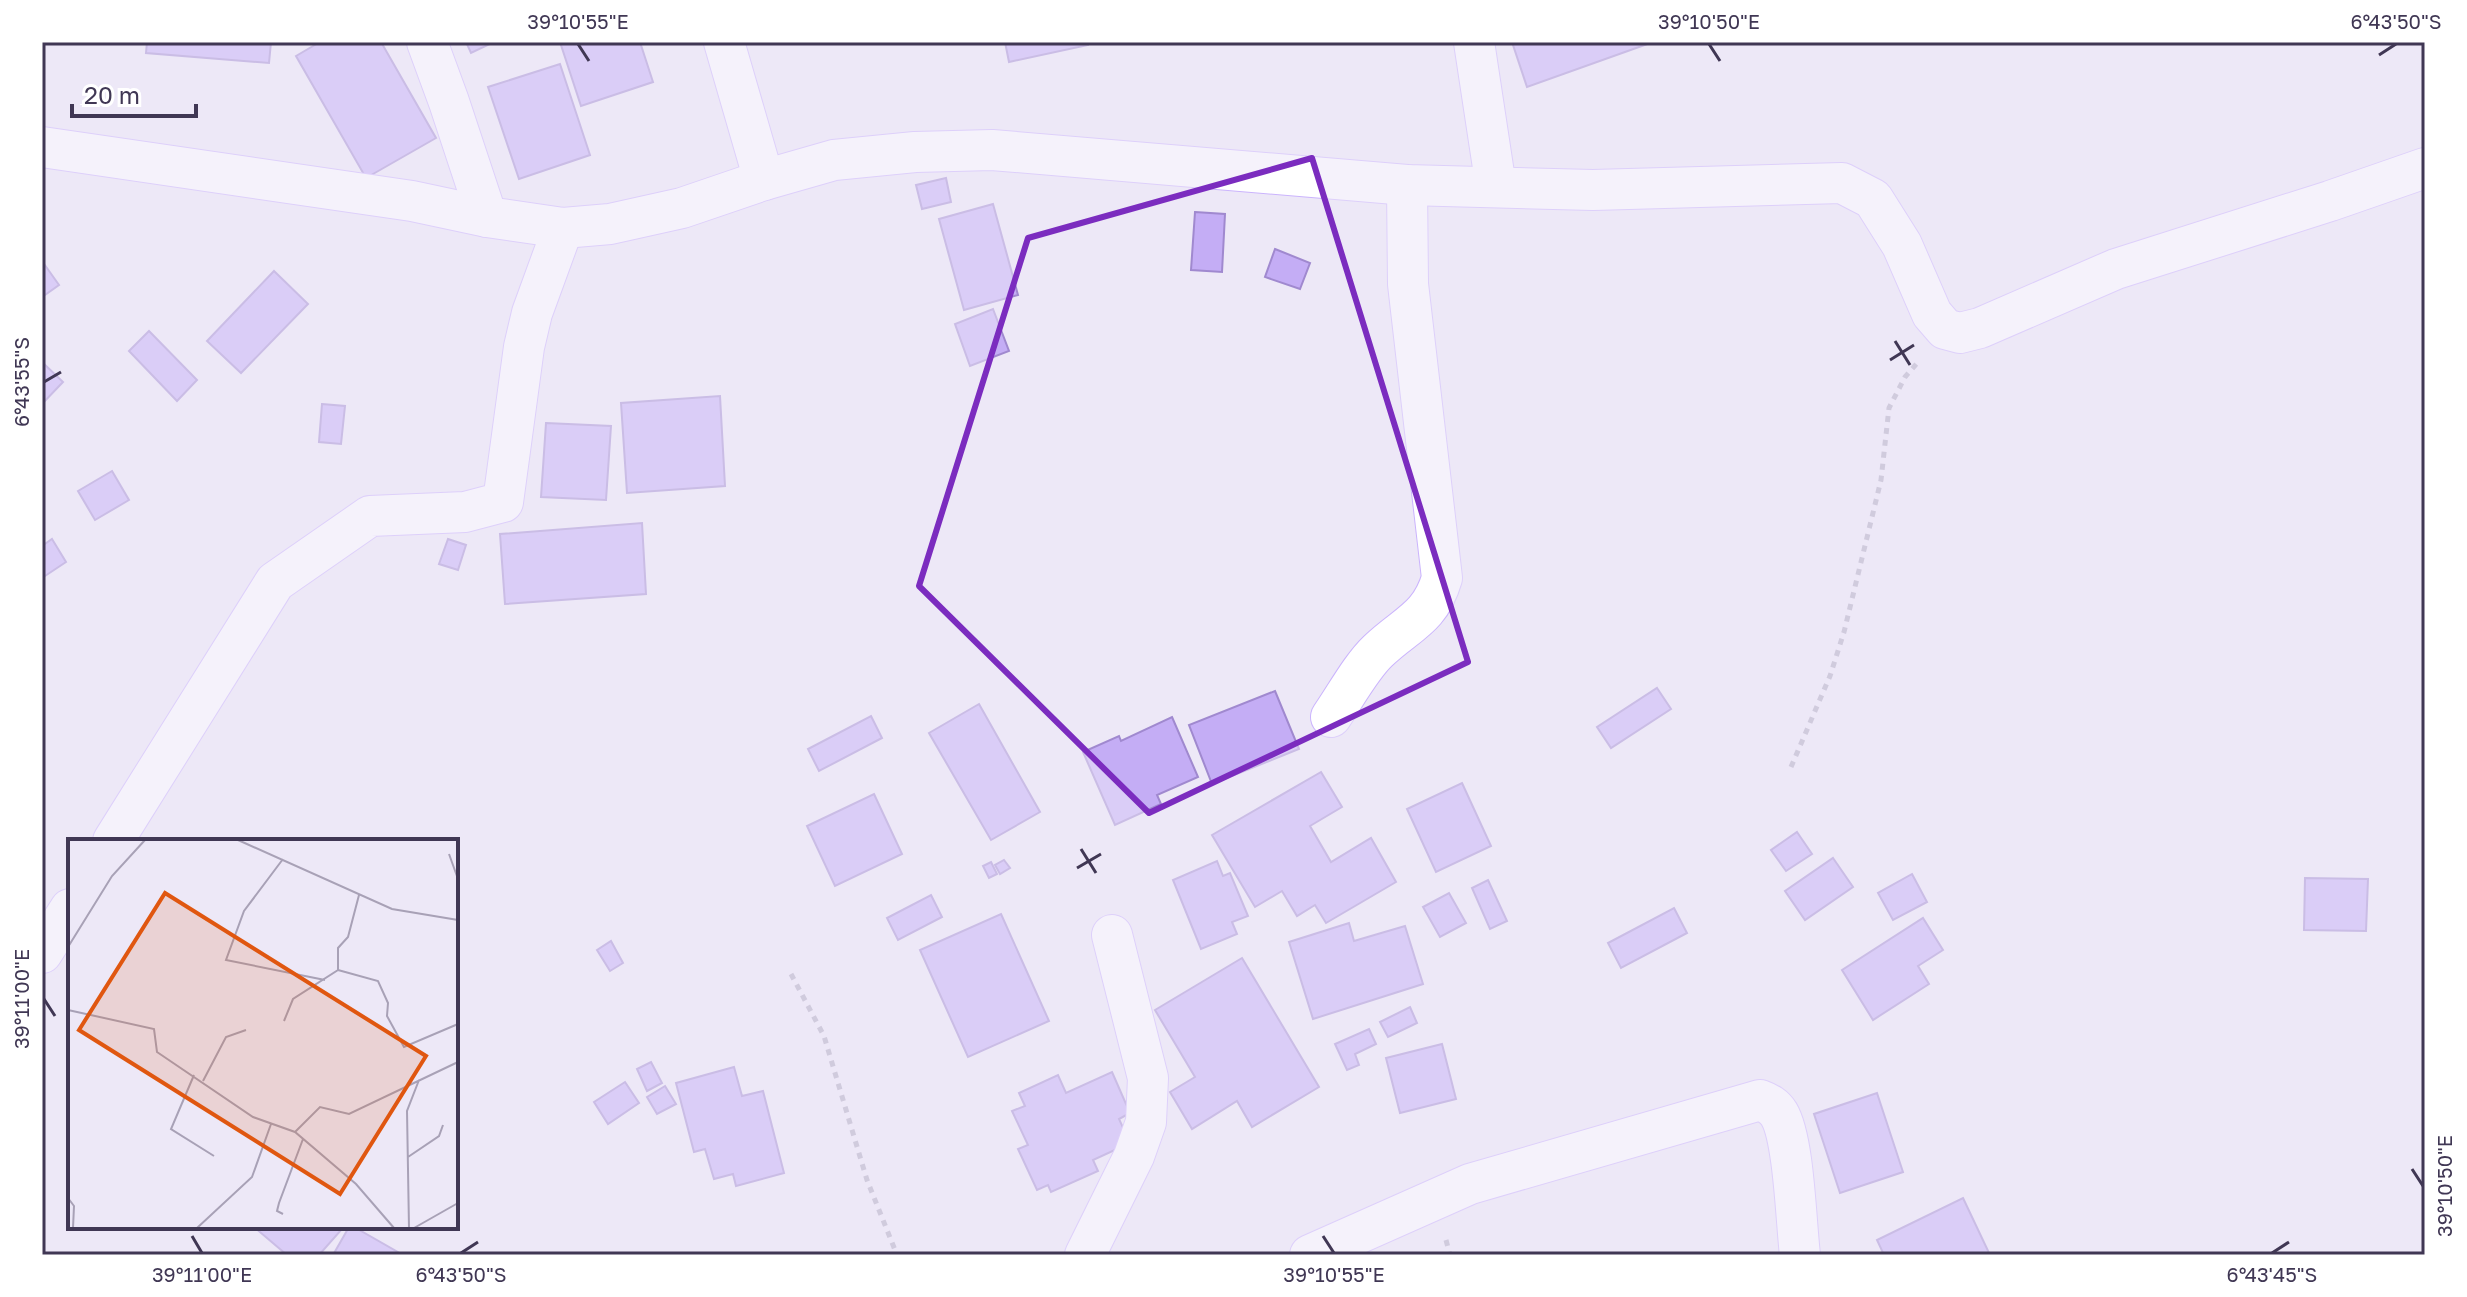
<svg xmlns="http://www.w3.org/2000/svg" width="2467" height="1297" viewBox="0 0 2467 1297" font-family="'Golos Text',sans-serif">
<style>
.building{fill:#c4adf5;stroke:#a089cf;stroke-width:2}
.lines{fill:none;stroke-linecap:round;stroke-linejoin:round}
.minor-casing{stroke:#cbb4fd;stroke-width:42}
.path{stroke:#aea8bc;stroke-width:5;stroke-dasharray:6 6;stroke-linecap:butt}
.minor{stroke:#fff;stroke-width:40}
.marked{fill:none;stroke:#7b2cbf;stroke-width:6;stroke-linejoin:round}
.ticks{fill:none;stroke:#403754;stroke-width:3}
.inset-road{fill:none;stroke:#a8a1b6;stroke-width:2}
.view{fill:#e05710;fill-opacity:0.15;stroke:#e05710;stroke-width:4}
.inset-edge{fill:none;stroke:#403754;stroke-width:4}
.neatline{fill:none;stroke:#403754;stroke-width:3}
.ticks-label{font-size:20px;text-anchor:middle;fill:#403754}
</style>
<rect width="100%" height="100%" fill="#ede8f7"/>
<!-- building -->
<g class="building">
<path d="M147 42H271L269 63 146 53Z"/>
<path d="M320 42H381L436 138 366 178 296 56Z"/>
<path d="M466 42H491L492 43 471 53Z"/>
<path d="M560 42H640L653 82 581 106Z"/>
<path d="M1005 42H1088V45L1009 62Z"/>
<path d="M1512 42H1653L1527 87Z"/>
<path d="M560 64 590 155 519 179 488 87Z"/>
<path d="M946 178 951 202 922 209 916 185Z"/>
<path d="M993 204 1018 295 964 310 939 219Z"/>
<path d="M1195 212 1225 214 1222 272 1191 270Z"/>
<path d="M1275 249 1310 263 1300 289 1265 277Z"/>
<path d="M42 261 59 285 42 297Z"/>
<path d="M274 271 308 304 241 373 207 341Z"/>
<path d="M993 309 1009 351 970 366 955 324Z"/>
<path d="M149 331 197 380 177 401 129 351Z"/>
<path d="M42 362 63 382 42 404Z"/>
<path d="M720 396 725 486 627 493 621 403Z"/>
<path d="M322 404 345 406 341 444 319 442Z"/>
<path d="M546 423 611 426 606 500 541 497Z"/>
<path d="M112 471 129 500 95 520 78 491Z"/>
<path d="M642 523 646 594 505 604 500 534Z"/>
<path d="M52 539 66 562 42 578V546Z"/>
<path d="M448 539 466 545 458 570 439 564Z"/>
<path d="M1657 688 1671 709 1611 748 1597 727Z"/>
<path d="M1275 691 1299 749 1212 784 1189 725Z"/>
<path d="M979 704 1040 812 991 840 929 733Z"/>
<path d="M871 716 882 738 819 771 808 749Z"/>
<path d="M1172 717 1198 777 1157 795 1161 804 1115 825 1083 752 1119 736 1121 741Z"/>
<path d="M1321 772 1342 807 1310 826 1331 862 1371 838 1396 882 1326 923 1315 905 1297 916 1282 891 1255 907 1212 835Z"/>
<path d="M1462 783 1491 846 1436 872 1407 809Z"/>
<path d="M874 794 902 854 835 886 807 826Z"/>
<path d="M1797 832 1812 854 1786 871 1771 850Z"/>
<path d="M1833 858 1853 887 1805 920 1785 891Z"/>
<path d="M1004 860 1010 868 1000 874 995 865Z"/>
<path d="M1217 861 1223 876 1230 873 1248 916 1232 922 1237 934 1201 949 1173 880Z"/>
<path d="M991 862 997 874 989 878 983 866Z"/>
<path d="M1912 874 1927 902 1893 920 1878 893Z"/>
<path d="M2305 878 2368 879 2366 931 2304 930Z"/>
<path d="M1488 880 1507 921 1490 929 1472 888Z"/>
<path d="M1449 893 1466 923 1440 937 1423 907Z"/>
<path d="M931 895 942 917 898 940 887 918Z"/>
<path d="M1674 908 1687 933 1621 968 1608 943Z"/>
<path d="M1001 914 1049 1021 968 1057 920 950Z"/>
<path d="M1923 918 1943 950 1918 966 1929 984 1873 1020 1842 970Z"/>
<path d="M1349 923 1354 941 1405 926 1423 984 1313 1019 1289 942Z"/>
<path d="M611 941 623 963 610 971 597 950Z"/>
<path d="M1242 958 1319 1087 1252 1127 1237 1101 1192 1129 1170 1092 1195 1077 1155 1010Z"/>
<path d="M1410 1007 1417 1023 1388 1037 1380 1022Z"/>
<path d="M1369 1029 1376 1044 1355 1054 1359 1065 1347 1070 1335 1044Z"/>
<path d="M1442 1044 1456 1099 1400 1113 1386 1058Z"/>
<path d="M651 1062 662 1083 647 1091 637 1069Z"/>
<path d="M734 1067 742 1096 763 1091 784 1173 736 1186 733 1174 714 1179 705 1149 694 1152 676 1083Z"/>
<path d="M1112 1072 1130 1113 1119 1119 1130 1143 1093 1160 1098 1171 1051 1192 1048 1185 1037 1190 1018 1149 1028 1145 1012 1111 1025 1106 1019 1093 1058 1075 1066 1093Z"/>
<path d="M625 1082 639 1103 608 1124 594 1102Z"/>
<path d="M665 1086 676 1104 657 1114 647 1097Z"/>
<path d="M1877 1093 1903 1172 1840 1193 1814 1114Z"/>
<path d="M1963 1198 1990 1255H1884L1877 1240Z"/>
<path d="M254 1227H339L342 1229 319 1255H287Z"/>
<path d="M349 1227H354L403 1255H333Z"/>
</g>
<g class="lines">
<!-- minor casing -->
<g class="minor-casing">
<g id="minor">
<path d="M427 42 449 102 487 217"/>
<path d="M724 42 764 180"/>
<path d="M1474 42 1496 187"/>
<path d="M42 147 412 201 487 217 563 228 610 224 682 208 764 180 834 160 915 152 992 150 1407 185 1593 190 1842 183 1873 199 1902 245 1932 314 1945 329 1960 333 1980 328 2116 269 2330 201 2425 168"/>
<path d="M1331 717C1345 697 1361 667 1378 651 1406 624 1430 619 1442 578L1408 284 1407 185"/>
<path d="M113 841 275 582 370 516 465 512 503 502 524 347 532 313 563 228"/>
<path d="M42 953 70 909"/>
<path d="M1085 1255 1134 1156 1146 1122 1148 1078 1112 935"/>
<path d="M1310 1255 1470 1184 1760 1100C1768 1103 1774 1106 1779 1114 1794 1139 1796 1222 1800 1255"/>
</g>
</g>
<!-- path -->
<g class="path">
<path d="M1791 767 1830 676 1844 632 1881 480 1889 408 1905 377 1919 361"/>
<path d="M791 974 824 1036 867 1180 897 1255"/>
<path d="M1446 1240 1450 1255"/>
</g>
<!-- minor -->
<use href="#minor" class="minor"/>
</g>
<!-- marked area -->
<path d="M0 0H2467V1297H0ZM1312 158 1468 662 1149 813 919 586 1028 238Z" fill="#ede8f7" fill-opacity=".55" fill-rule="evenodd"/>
<path class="marked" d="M1312 158 1468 662 1149 813 919 586 1028 238Z"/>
<!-- ticks -->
<path class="ticks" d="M578 44 589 61M1709 44 1720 61M2379 55 2396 44M1895 341 1910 365M1890 360 1914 345M44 382 61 372M1081 849 1096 873M1077 868 1101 854M44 999 55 1016M2412 1169 2423 1186M192 1236 202 1253M1323 1236 1334 1253M461 1253 478 1242M2272 1253 2289 1242"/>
<!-- overview -->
<g transform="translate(68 839)">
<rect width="390" height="390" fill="#ede8f7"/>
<path class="inset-road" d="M170 1 324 70 390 81M381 15 390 40M215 20 176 72 158 121 257 141M0 108 44 37 77 1M270 131 310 142 320 164 319 177 336 208 390 185M0 171 86 190 89 213 185 278 227 293 288 345 326 389M216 182 225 160 270 131V109L280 98 291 56M126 236 103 290 146 317M135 242 158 198 178 191M227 293 252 268 281 275 390 223M340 318 371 297 375 286M0 359 6 367 5 389M215 375 209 372 211 364 235 300M129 389 184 338 203 285M341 389 339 272 351 241M346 389 390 364"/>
<path class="view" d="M97 54 358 217 272 355 11 191Z"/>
<rect width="390" height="390" class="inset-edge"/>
</g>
<!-- border -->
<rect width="2467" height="1297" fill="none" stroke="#ffffff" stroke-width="88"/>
<!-- scale -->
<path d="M72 104v12h124v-12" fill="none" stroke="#403754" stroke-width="4"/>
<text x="84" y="104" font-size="24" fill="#403754" stroke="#ffffff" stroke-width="6" paint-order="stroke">20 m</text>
<rect x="44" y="44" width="2379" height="1209" class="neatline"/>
<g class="ticks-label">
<text x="578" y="29">39°10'55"E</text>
<text x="1709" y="29">39°10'50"E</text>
<text x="2396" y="29">6°43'50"S</text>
<text transform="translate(22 382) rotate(-90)" y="7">6°43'55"S</text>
<text transform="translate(22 999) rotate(-90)" y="7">39°11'00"E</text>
<text transform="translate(2445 1186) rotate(-90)" y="7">39°10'50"E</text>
<text x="202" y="1282">39°11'00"E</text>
<text x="461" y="1282">6°43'50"S</text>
<text x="1334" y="1282">39°10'55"E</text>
<text x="2272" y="1282">6°43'45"S</text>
</g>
</svg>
